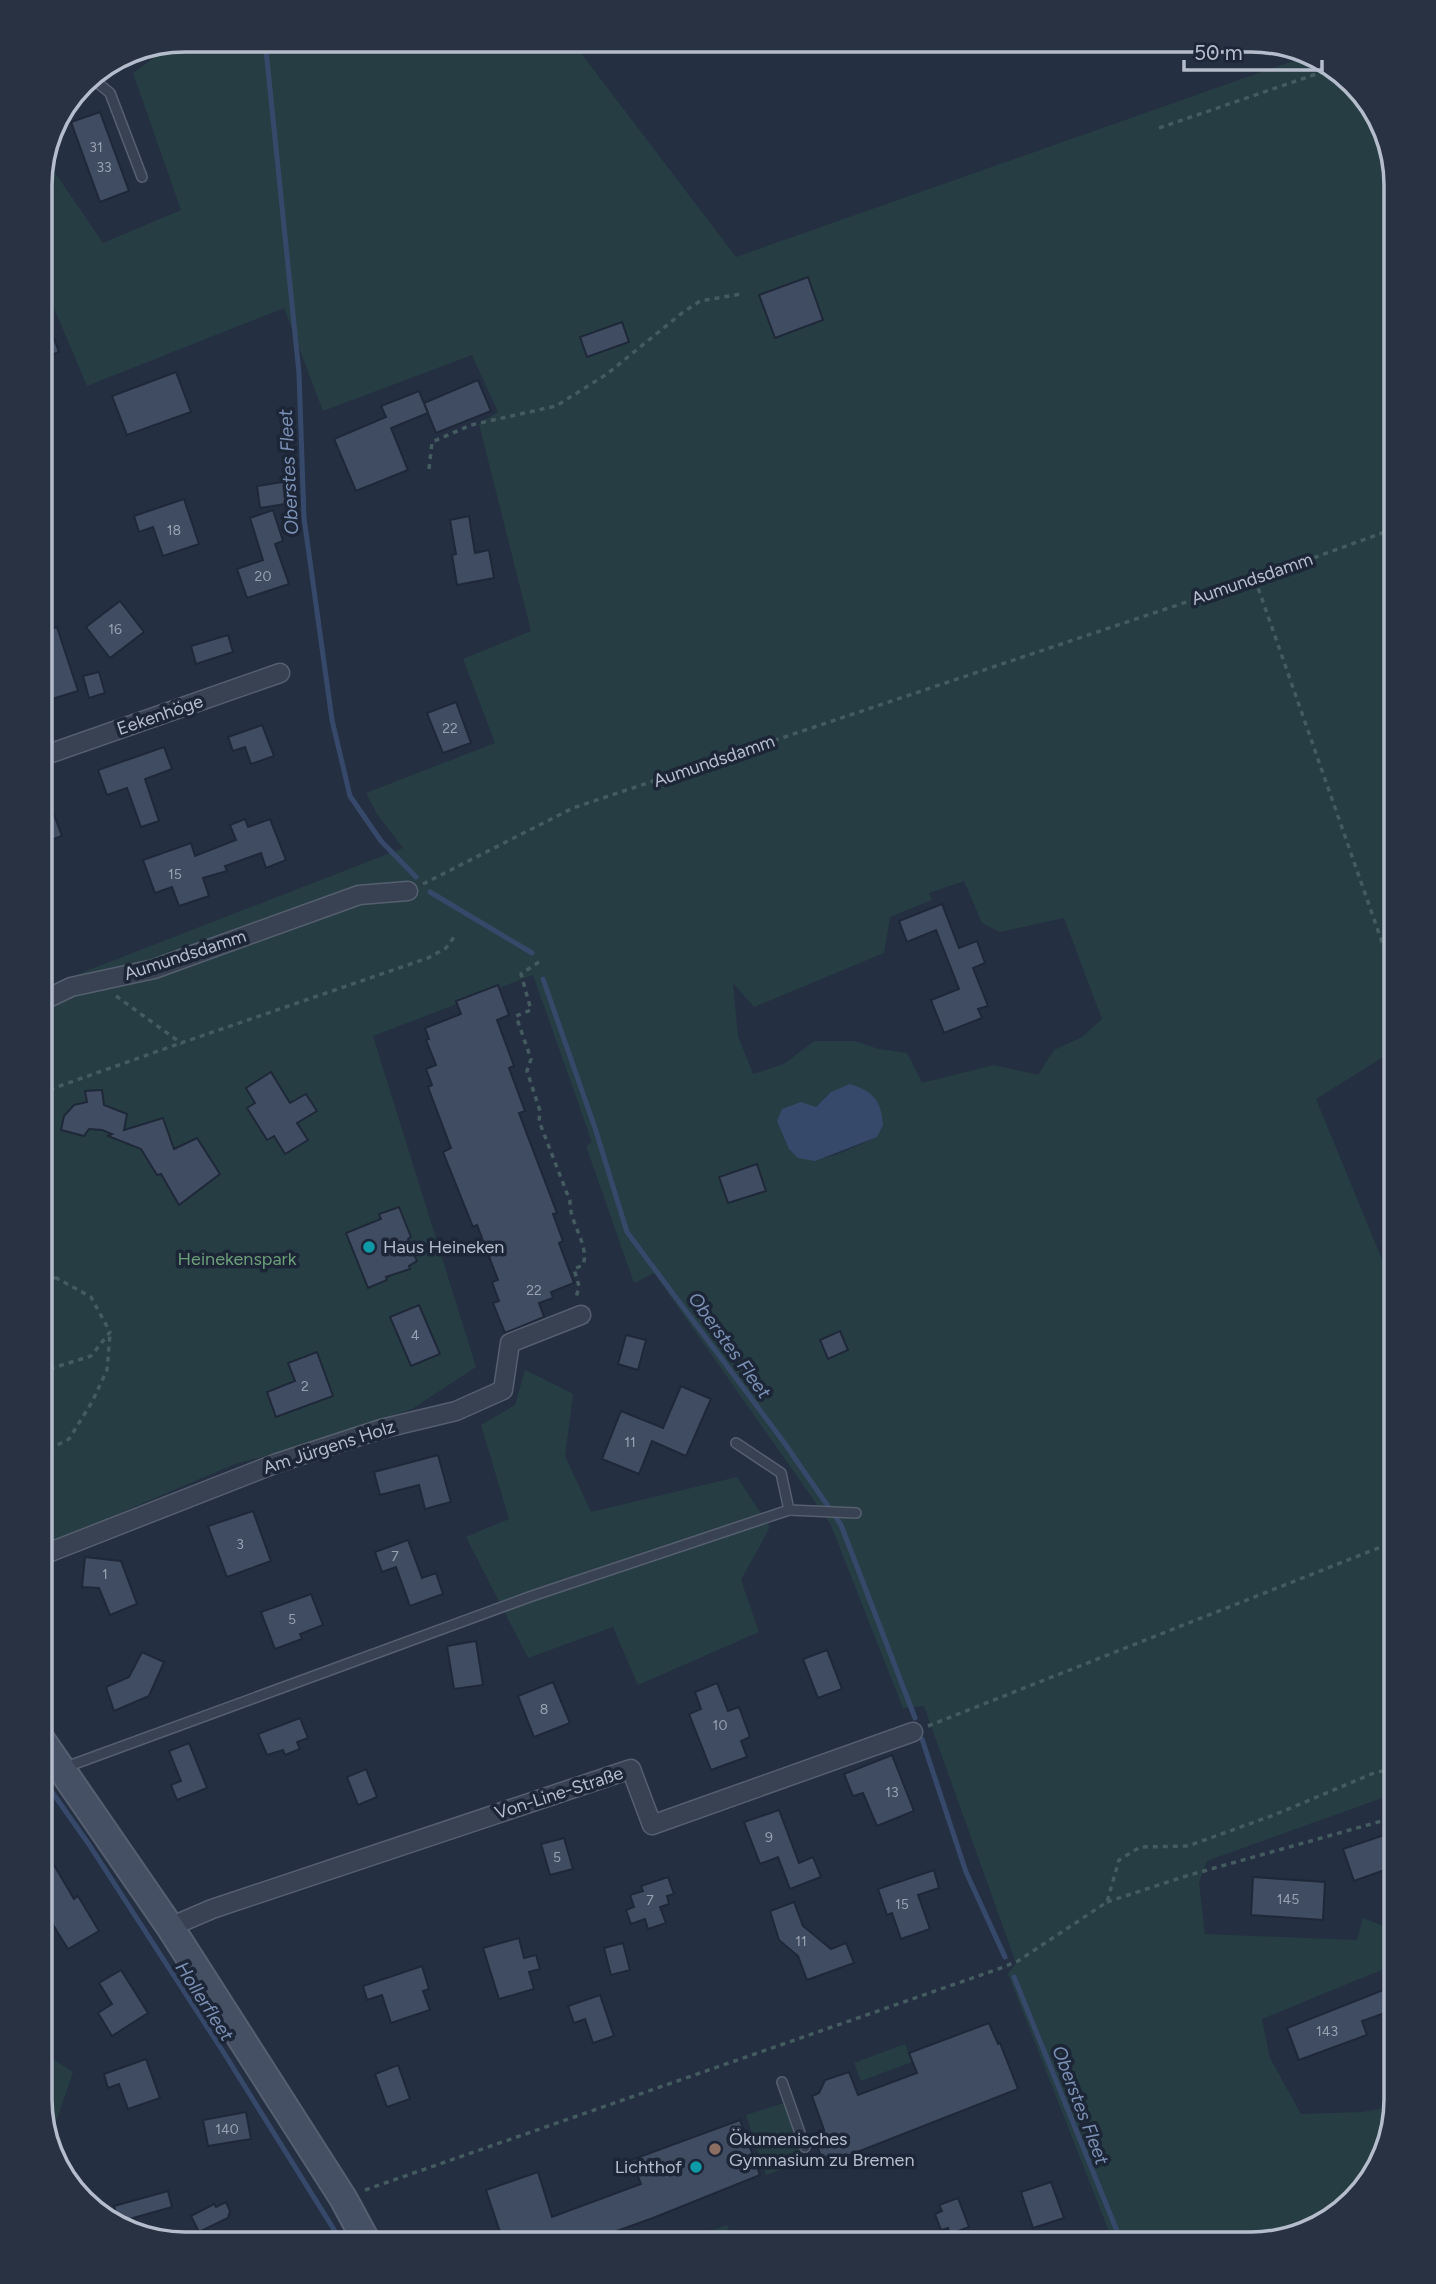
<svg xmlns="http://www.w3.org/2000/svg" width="1436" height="2284" viewBox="0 0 1436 2284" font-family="Figtree,sans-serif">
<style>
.green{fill:#263e43;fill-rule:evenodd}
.water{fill:#37496a}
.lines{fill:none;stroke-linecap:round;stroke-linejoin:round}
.stream{stroke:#37496a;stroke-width:5}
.building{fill:#404c62;stroke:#1f2839;stroke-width:2}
.lane-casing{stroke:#565f6f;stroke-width:12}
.street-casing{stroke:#565f6f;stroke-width:21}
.secondary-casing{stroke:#565f6f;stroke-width:30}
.path{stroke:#445b60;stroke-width:3.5;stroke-dasharray:5 5;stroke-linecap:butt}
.lane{stroke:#384252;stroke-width:9}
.street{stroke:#384252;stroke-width:18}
.secondary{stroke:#465065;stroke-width:26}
.culture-dot{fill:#0f9aa8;stroke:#1d2637;stroke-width:2.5}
.education-dot{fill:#8d6e63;stroke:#1d2637;stroke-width:2.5}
.labels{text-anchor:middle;stroke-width:7;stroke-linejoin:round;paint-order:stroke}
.number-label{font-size:14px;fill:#98a1b2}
.street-label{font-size:18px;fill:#b5bdcc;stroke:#1d2637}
.poi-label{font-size:18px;fill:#b5bdcc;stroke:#1d2637;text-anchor:start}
.park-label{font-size:18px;fill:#6b9e79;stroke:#1d2637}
.water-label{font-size:19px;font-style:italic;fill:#7b90b5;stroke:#1d2637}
.rim{fill:none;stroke:#b5bdcc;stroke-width:3.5}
</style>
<rect width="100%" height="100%" fill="#242f42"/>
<!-- green -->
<g class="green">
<path d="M186 40H571L736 257 1307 56 1331 65 1381 121 1396 186V1010L1392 1012 1396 1024V1049L1316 1099 1383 1262 1396 1258V1793L1207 1861 1199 1883 1205 1934 1357 1940 1363 1918 1396 1931V1964L1262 2019 1270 2058 1301 2114 1363 2112 1394 2106 1376 2171 1315 2229 1250 2244H1110L1108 2229 1008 1974 1016 1963 924 1706 903 1708 830 1523 654 1273 634 1283 586 1146 592 1142 533 975 373 1036 476 1367 412 1409 324 1440 235 1464 40 1547V989L403 848 377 814 366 793 495 743 463 659 531 631 479 424 498 412 472 355 323 411 284 308 87 386 41 277V177L45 158 103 243 181 210 133 73 176 42ZM964 881 982 923 1000 932 1064 918 1102 1019 1082 1037 1054 1050 1038 1075 994 1065 922 1083 907 1053 879 1049 854 1041H814L784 1064 753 1074 738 1036 733 983 754 1007 884 953 890 917 932 900 929 893ZM831 1092 877 1137C850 1148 814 1172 789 1149L816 1107Z"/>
<path d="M525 1370 573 1394 565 1456 591 1512 737 1477 770 1527 741 1580 759 1632 638 1685 613 1627 528 1658 466 1537 509 1519 481 1425 515 1405Z"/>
<path d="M905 2044 912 2062 861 2081 854 2063Z"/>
<path d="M40 2051 73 2072 57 2119 43 2110 40 2098Z"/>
<path d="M784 2103 805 2161 766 2175 746 2115Z"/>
<path d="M727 2225 733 2244H674Z"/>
</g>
<!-- water -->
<path class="water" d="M850 1084C874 1092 881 1100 883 1125L877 1137 815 1161 798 1158 789 1149 777 1121 782 1109 801 1102 816 1107 831 1092Z"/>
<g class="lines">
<!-- stream -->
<g class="stream">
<path d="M265 40 299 373 304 518 332 720 350 796 381 841 416 877"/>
<path d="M430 892 532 953"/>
<path d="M543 979 595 1128 627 1232 783 1441 841 1525 915 1718"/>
<path d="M922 1739 966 1872 1005 1957"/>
<path d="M40 1775 88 1843 224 2053 343 2244"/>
<path d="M1014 1977 1117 2231 1119 2244"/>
</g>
</g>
<!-- building -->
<g class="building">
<path d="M100 112 129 191 100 202 71 122Z"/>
<path d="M808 277 823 320 775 338 759 295Z"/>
<path d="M42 307 59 352 41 359V307Z"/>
<path d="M622 322 629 342 587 357 580 337Z"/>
<path d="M176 372 191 412 127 435 112 396Z"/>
<path d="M478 380 491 411 436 433 424 403Z"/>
<path d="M419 391 428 413 391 428 408 470 356 491 334 439 386 417 381 406Z"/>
<path d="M289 481 292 503 260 508 257 486Z"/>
<path d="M184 499 199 544 163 556 153 527 139 532 134 516Z"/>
<path d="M273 510 283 541 275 544 289 584 247 598 237 569 263 560 250 518Z"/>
<path d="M469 516 475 553 489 550 494 578 457 585 452 555 456 554 450 520Z"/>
<path d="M120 601 144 632 110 658 86 627Z"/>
<path d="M57 627 78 691 52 699 50 693 40 696V633Z"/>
<path d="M228 635 233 652 196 664 191 646Z"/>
<path d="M99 672 105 693 89 698 83 676Z"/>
<path d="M456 702 471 743 443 753 427 713Z"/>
<path d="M262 725 274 756 251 764 245 747 233 751 228 737Z"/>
<path d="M164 747 172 769 145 779 159 821 141 827 127 788 107 795 98 770Z"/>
<path d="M40 783H42L62 836 40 844Z"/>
<path d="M245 819 248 827 270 819 286 860 266 868 261 853 225 866 227 871 203 878 209 896 179 906 172 887 155 893 143 860 191 843 195 856 236 840 230 825Z"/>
<path d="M942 904 959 948 977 941 985 963 973 968 988 1006 978 1009 982 1018 944 1033 931 1000 959 989 936 930 907 942 899 921Z"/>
<path d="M498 985 509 1015 497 1020 514 1066 509 1068 525 1111 519 1113 557 1213 553 1214 563 1241 559 1243 574 1283 551 1292 553 1298 539 1303 544 1317 505 1333 493 1303 499 1301 492 1282 498 1280 477 1225 473 1227 443 1152 451 1148 428 1087 432 1085 426 1069 436 1065 426 1040 429 1039 425 1028 461 1014 456 1001Z"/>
<path d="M271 1072 290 1103 306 1094 317 1111 297 1123 308 1140 285 1154 274 1136 267 1140 247 1108 255 1103 246 1088Z"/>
<path d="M102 1090 104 1105 127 1114 124 1130 163 1118 174 1149 197 1138 220 1174 179 1205 161 1174 157 1175 141 1149 108 1136 112 1134 102 1130 89 1129 84 1136 61 1130 64 1116 74 1105 87 1102 85 1091Z"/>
<path d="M757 1164 766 1191 728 1203 719 1177Z"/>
<path d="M399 1207 411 1237 408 1239 417 1261 409 1266 410 1269 386 1277 387 1280 368 1288 346 1233 381 1219 379 1214Z"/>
<path d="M419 1305 440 1354 411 1366 390 1317Z"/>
<path d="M840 1331 848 1350 828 1359 820 1340Z"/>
<path d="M626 1335 646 1340 638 1370 618 1364Z"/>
<path d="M317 1352 333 1396 276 1417 267 1392 295 1381 288 1363Z"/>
<path d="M681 1386 711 1399 686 1456 652 1441 639 1474 602 1459 621 1411 663 1428Z"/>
<path d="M438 1455 451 1502 425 1509 419 1485 380 1495 374 1472Z"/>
<path d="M253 1511 271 1561 227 1577 208 1526Z"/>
<path d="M408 1540 422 1578 436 1573 443 1594 410 1606 396 1567 382 1572 375 1552Z"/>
<path d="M85 1557 121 1561 137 1604 110 1615 99 1588 82 1587Z"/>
<path d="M311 1594 323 1625 300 1634 302 1639 275 1649 261 1612Z"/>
<path d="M476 1641 483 1685 454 1689 447 1646Z"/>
<path d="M827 1650 842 1689 818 1698 803 1659Z"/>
<path d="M142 1652 164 1662 149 1696 114 1711 106 1687 129 1677Z"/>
<path d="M553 1682 570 1723 534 1737 518 1696Z"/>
<path d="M717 1683 728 1711 739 1707 750 1737 741 1741 747 1757 711 1770 689 1714 701 1709 695 1692Z"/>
<path d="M300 1718 308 1738 297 1742 300 1749 285 1755 283 1750 267 1755 258 1734Z"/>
<path d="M189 1743 207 1788 177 1800 171 1785 181 1781 169 1751Z"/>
<path d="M892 1755 914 1811 877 1826 863 1793 853 1796 844 1774Z"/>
<path d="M366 1769 377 1797 358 1805 347 1777Z"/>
<path d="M779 1810 799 1863 813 1857 821 1877 790 1889 778 1857 760 1864 744 1822Z"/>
<path d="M1396 1831V1866L1354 1881 1343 1849Z"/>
<path d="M564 1838 573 1869 550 1875 541 1844Z"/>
<path d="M51 1860 74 1899 78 1896 99 1931 68 1949 40 1904V1867Z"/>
<path d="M934 1870 939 1888 918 1895 930 1929 901 1939 892 1913 887 1915 878 1889Z"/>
<path d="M668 1877 674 1894 667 1896 669 1904 660 1907 666 1923 648 1929 645 1919 631 1924 626 1910 634 1907 630 1895 643 1891 641 1886Z"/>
<path d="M1253 1877 1325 1882 1323 1920 1251 1915Z"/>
<path d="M794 1902 803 1926 831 1949 846 1943 854 1963 807 1980 798 1956 779 1940 770 1911Z"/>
<path d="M519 1938 524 1958 536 1955 540 1969 529 1972 534 1989 499 1999 483 1948Z"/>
<path d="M623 1943 630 1970 611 1975 604 1948Z"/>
<path d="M422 1966 429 1989 423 1991 430 2010 391 2023 382 1995 367 2000 363 1986Z"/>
<path d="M121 1970 148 2013 112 2036 98 2013 112 2004 99 1983Z"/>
<path d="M1396 1985V2009L1362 2021 1367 2035 1299 2060 1287 2028Z"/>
<path d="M600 1995 614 2036 593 2043 585 2019 574 2023 568 2006Z"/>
<path d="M989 2023 998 2044 1000 2043 1018 2089 824 2165 813 2134 824 2130 812 2096 819 2093 825 2080 849 2072 858 2095 917 2073 909 2053Z"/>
<path d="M146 2059 160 2098 128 2109 119 2084 108 2088 104 2074Z"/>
<path d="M398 2065 410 2099 387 2107 375 2074Z"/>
<path d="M246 2112 251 2139 208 2146 203 2120Z"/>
<path d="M740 2120 760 2175 653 2218 581 2244H504L486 2190 538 2172 552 2217 641 2184 631 2160Z"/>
<path d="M1051 2182 1064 2218 1033 2228 1021 2192Z"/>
<path d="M168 2191 172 2207 119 2222 114 2206Z"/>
<path d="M958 2198 969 2227 950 2234 948 2228 941 2230 935 2214 942 2211 939 2205Z"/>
<path d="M226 2202 230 2211 228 2218 199 2232 191 2216 214 2204 216 2207Z"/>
</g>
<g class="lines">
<!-- lane casing -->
<g class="lane-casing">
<g id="lane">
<path d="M89 79 98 83 110 93 142 177"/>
<path d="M789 1510 856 1513"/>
<path d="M66 1767 532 1596 789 1510 781 1473 736 1443"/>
<path d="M782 2082 805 2147"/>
</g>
</g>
<!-- street casing -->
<g class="street-casing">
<g id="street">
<path d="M40 757 280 673"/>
<path d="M40 1002 71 987 154 969 359 895 408 891"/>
<path d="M40 1556 277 1463 381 1429 456 1411 503 1390 510 1343 581 1315"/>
<path d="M170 1927 212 1909 631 1769 652 1825 913 1732"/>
</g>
</g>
<!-- secondary casing -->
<g class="secondary-casing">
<path id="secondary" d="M40 1738 170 1927 343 2198 368 2244"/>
</g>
<!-- path -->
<g class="path">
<path d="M1159 128 1334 68"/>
<path d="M429 469 432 442 471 425 556 406 607 374 682 313 700 301 741 294"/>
<path d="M1255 579 1396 982"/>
<path d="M423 884 573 808 1255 579 1396 528"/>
<path d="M539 962 521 974 531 1010 516 1016 531 1059 527 1071 540 1111 539 1121 570 1201C569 1223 590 1245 583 1265L574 1269 579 1286 576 1298"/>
<path d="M116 996 181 1043 428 958 446 948 454 937"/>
<path d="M40 1093 181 1043"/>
<path d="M40 1277 56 1278"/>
<path d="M40 1372 91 1356 110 1332 91 1297 40 1269"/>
<path d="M40 1454 69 1439 92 1402 107 1370 110 1334"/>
<path d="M928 1726 1396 1541"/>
<path d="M1107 1902 1186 1876 1396 1817"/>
<path d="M365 2190 1001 1968 1018 1961 1107 1902 1119 1860 1140 1847 1188 1846 1274 1815 1374 1773 1396 1768"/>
</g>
<!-- lane -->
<use href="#lane" class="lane"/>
<!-- street -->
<use href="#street" class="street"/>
<!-- secondary -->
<use href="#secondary" class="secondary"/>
</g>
<!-- markers -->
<g class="culture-dot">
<circle cx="369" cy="1247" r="7"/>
<circle cx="696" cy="2167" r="7"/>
</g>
<circle class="education-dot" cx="715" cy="2149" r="7"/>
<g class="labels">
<!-- number labels -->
<g class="number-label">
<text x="96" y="152">31</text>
<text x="104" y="172">33</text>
<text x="174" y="535">18</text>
<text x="263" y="581">20</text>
<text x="115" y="634">16</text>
<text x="450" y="733">22</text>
<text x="175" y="879">15</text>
<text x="534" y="1295">22</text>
<text x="415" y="1340">4</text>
<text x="305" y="1391">2</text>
<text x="630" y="1447">11</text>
<text x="240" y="1549">3</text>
<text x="395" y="1561">7</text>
<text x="105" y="1579">1</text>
<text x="292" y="1624">5</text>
<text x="544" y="1714">8</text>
<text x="720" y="1730">10</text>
<text x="892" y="1797">13</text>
<text x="769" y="1842">9</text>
<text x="557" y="1862">5</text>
<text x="1288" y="1904">145</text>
<text x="650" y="1905">7</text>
<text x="902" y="1909">15</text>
<text x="801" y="1946">11</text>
<text x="1327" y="2036">143</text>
<text x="227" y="2134">140</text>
</g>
<!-- street labels -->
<g class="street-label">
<text transform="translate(1252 579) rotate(-19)" y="6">Aumundsdamm</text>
<text transform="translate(160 715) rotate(-19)" y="6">Eekenhöge</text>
<text transform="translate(714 761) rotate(-19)" y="6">Aumundsdamm</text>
<text transform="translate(185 955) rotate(-18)" y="6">Aumundsdamm</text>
<text transform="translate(329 1447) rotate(-18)" y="6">Am Jürgens Holz</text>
<text transform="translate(559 1793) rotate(-18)" y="6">Von-Line-Straße</text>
</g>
<!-- poi labels -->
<g class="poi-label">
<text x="383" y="1253">Haus Heineken</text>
<text x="729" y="2145">Ökumenisches<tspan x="729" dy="21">Gymnasium zu Bremen</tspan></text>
<text x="682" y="2173" text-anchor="end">Lichthof</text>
</g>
<!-- park labels -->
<g class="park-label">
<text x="237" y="1265">Heinekenspark</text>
</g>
<!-- water labels -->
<g class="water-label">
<text transform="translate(288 472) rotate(-93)" y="7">Oberstes Fleet</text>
<text transform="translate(730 1345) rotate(54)" y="7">Oberstes Fleet</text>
<text transform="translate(205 2001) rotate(57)" y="7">Hollerfleet</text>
<text transform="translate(1081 2105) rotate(69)" y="7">Oberstes Fleet</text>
</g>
</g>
<!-- crop -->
<path d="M0 0H1436V2284H0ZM185 52H1251A133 133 0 0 1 1384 185V2099A133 133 0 0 1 1251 2232H185A133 133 0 0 1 52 2099V185A133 133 0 0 1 185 52Z" fill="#293243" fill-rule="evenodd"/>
<path class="rim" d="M185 52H1251A133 133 0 0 1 1384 185V2099A133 133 0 0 1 1251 2232H185A133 133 0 0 1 52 2099V185A133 133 0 0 1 185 52Z"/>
<!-- scale -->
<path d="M1184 60v10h138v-10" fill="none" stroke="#b5bdcc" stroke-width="3.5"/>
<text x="1194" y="60" font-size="21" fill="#b5bdcc" stroke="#1d2637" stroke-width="5" paint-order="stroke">50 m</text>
</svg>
